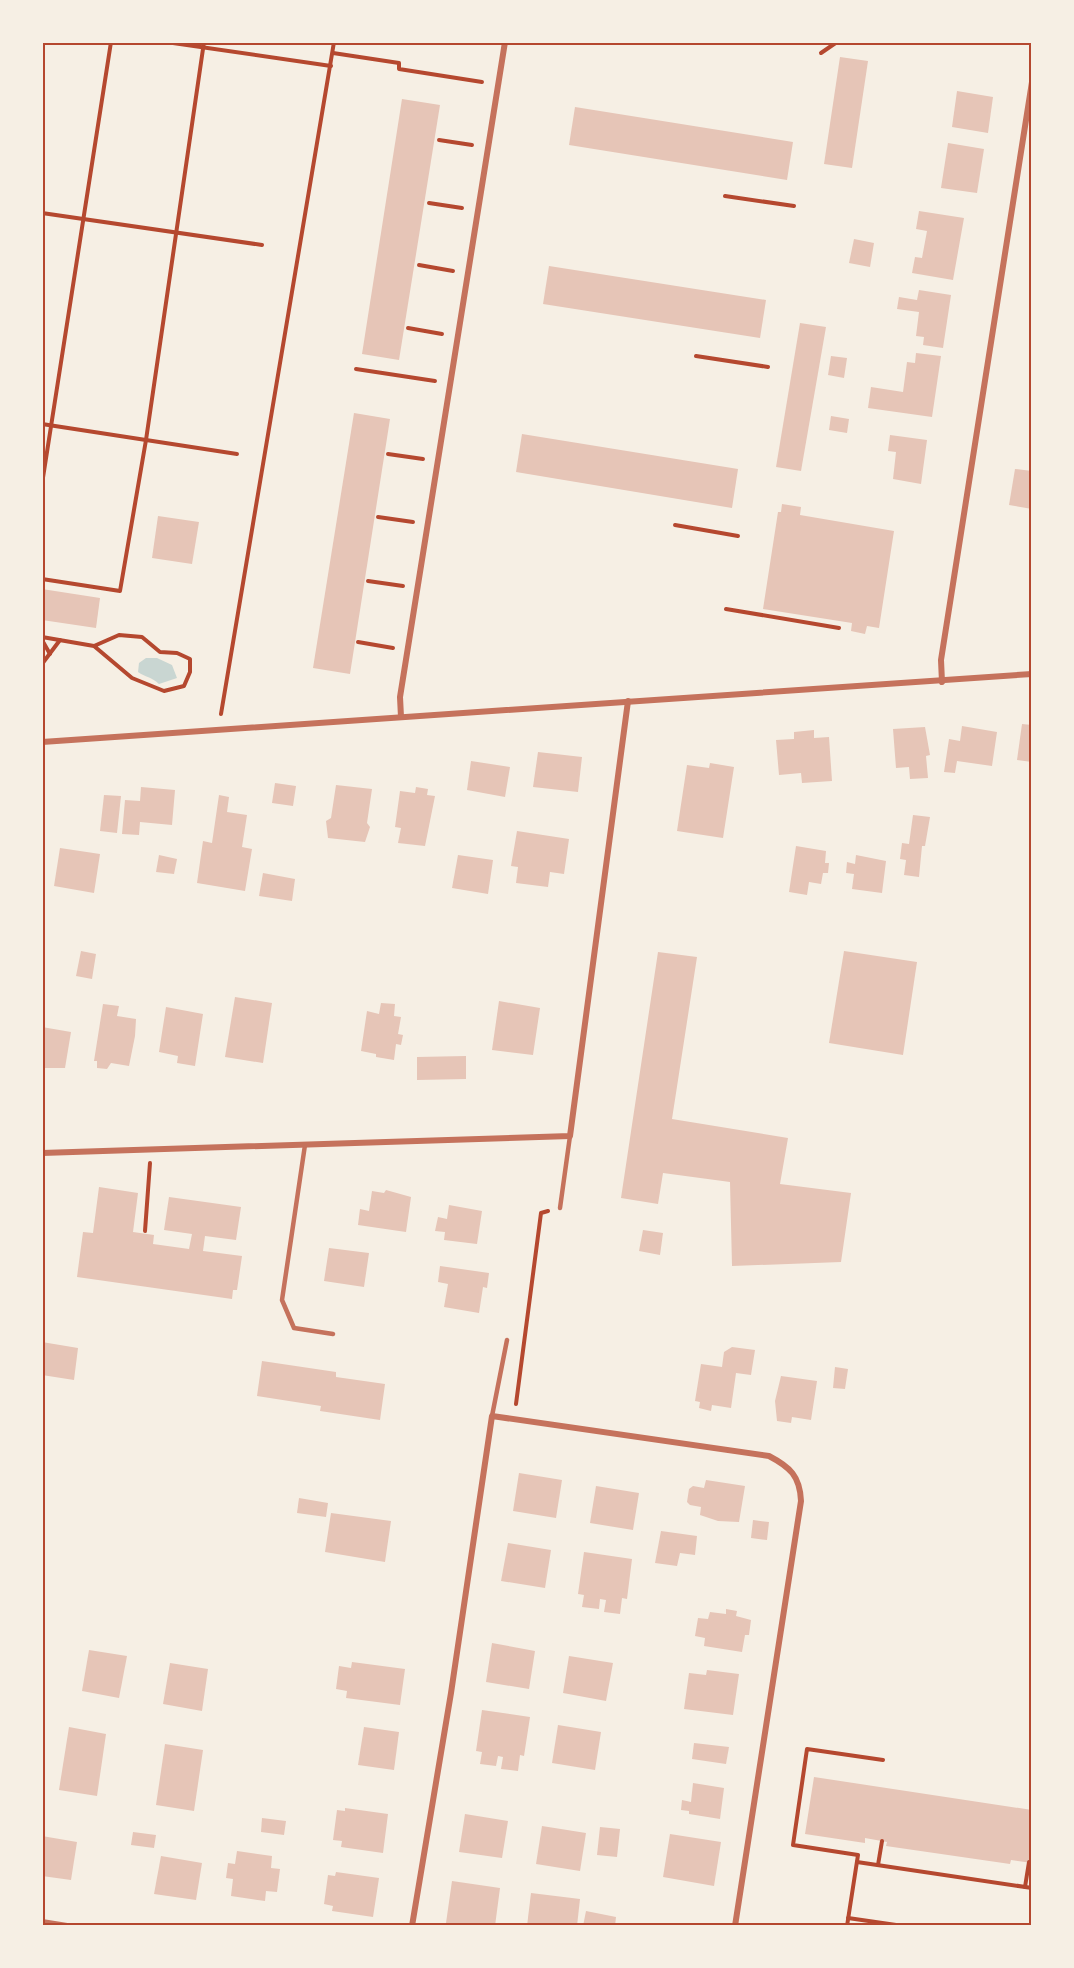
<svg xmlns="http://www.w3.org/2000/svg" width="1074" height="1968" viewBox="0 0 1074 1968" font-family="Helvetica,sans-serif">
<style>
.water{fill:#c9d6d2}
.building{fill:#e6c5b7}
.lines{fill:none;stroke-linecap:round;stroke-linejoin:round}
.path{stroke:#b5482f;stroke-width:4}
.service{stroke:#c5725c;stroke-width:4.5}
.minor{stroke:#c5725c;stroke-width:6}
.neatline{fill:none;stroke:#b5482f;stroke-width:2}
</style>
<rect width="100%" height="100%" fill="#f6efe4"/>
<!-- water -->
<path class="water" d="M146 658H157L172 665 177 678 159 684C152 677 145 677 138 672L139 663Z"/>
<!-- building -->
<g class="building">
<path d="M840 57 868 61 852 168 824 164Z"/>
<path d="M957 91 993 97 988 133 952 127Z"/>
<path d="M402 99 440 105 399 360 362 354Z"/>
<path d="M575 107 793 142 787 180 569 145Z"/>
<path d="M948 143 984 149 977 193 941 188Z"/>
<path d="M919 211 964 218 953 280 912 273 915 257 922 258 927 231 916 229Z"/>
<path d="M854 239 874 243 870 267 849 263Z"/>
<path d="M549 266 766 300 760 338 543 304Z"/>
<path d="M919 290 951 295 943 348 923 345 924 337 916 336 919 312 897 309 899 297 917 300Z"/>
<path d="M800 323 826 327 801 471 776 467Z"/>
<path d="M916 353 941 356 932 417 868 408 871 387 903 392 907 362 915 363Z"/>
<path d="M831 356 847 358 844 378 828 375Z"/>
<path d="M354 413 390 419 350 674 313 668Z"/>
<path d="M831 416 849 419 847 433 829 430Z"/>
<path d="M522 434 738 469 732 508 516 472Z"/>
<path d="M890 435 927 440 921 484 893 479 896 452 888 451Z"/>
<path d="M1015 469 1032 471V509L1009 505Z"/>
<path d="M782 504 801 507 800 515 894 531 879 628 867 626 865 634 851 631 852 623 763 609 778 512H781Z"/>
<path d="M158 516 199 522 192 564 152 558Z"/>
<path d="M42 589 100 598 96 628 42 620Z"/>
<path d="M1022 724 1032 725V762L1017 760Z"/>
<path d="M962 726 997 732 992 766 957 761 955 773 944 772 949 739 960 741Z"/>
<path d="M925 727 930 755 926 756 928 778 910 779 909 767 896 768 893 729Z"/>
<path d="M814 730V738L829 737 832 781 802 783 801 773 779 775 776 740 794 739V732Z"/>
<path d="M538 752 582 757 578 792 533 787Z"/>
<path d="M471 761 510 767 505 797 467 790Z"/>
<path d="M710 763 734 767 723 838 677 831 687 765 709 768Z"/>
<path d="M275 783 296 786 293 806 272 803Z"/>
<path d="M336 785 372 789 367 823 370 827 365 842 328 838 326 821 331 818Z"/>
<path d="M141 787 175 790 172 825 140 822 139 835 122 834 125 800 140 801Z"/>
<path d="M416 787 428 789 427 795 435 796 425 846 398 843 401 828 395 827 400 791 415 793Z"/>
<path d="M104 795 121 796 117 833 100 831Z"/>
<path d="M219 795 229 797 227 812 247 815 242 847 252 849 245 891 197 883 203 841 212 843Z"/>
<path d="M913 815 930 817 925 846H922L919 877 904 875 906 860 900 859 902 843 909 844Z"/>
<path d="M517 831 569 839 564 874 550 872 548 887 516 883 518 867 511 866Z"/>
<path d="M796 846 826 851 825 863H829L828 873H823L821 884 809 882 807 895 789 892Z"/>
<path d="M60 848 100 854 94 893 54 886Z"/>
<path d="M159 855 177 859 174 874 156 872Z"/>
<path d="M458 855 493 860 488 894 452 888Z"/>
<path d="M856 855 886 861 882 893 852 889 854 874 846 873 847 862 855 864Z"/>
<path d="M263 873 295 879 292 901 259 896Z"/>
<path d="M81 951 96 954 92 979 76 976Z"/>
<path d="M844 951 917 962 903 1055 829 1043Z"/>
<path d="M658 952 697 957 672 1119 788 1138 780 1184 851 1193 841 1262 732 1266 730 1182 663 1173 658 1204 621 1198Z"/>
<path d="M235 997 272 1003 263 1063 225 1057Z"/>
<path d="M499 1001 540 1008 533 1055 492 1050Z"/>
<path d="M381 1003 395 1004 394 1016 401 1017 398 1034 403 1035 401 1045 396 1044 394 1060 376 1057V1054L361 1051 367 1011 379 1014Z"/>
<path d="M103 1004 119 1006 117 1016 136 1019 135 1036 129 1066 111 1063 107 1069 97 1068V1061H94Z"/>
<path d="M166 1007 203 1014 195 1066 177 1063 178 1056 159 1052Z"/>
<path d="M42 1027 71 1032 65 1068H42Z"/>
<path d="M466 1056V1079L417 1080V1057Z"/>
<path d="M99 1187 138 1193 133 1232 154 1235 153 1244 189 1249 192 1234 164 1230 169 1197 241 1207 236 1240 205 1236 203 1251 242 1256 237 1290H233L232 1299 77 1277 83 1232 93 1233Z"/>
<path d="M386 1190 411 1197 406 1232 358 1225 360 1209 369 1211 372 1191 384 1193Z"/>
<path d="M449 1205 482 1211 477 1244 444 1240 445 1232 435 1231 438 1217 447 1219Z"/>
<path d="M643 1230 663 1233 660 1255 639 1251Z"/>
<path d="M329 1248 369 1253 364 1287 324 1281Z"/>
<path d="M440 1266 489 1273 487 1288 483 1287 479 1313 444 1307 448 1284 438 1282Z"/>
<path d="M42 1342 78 1348 74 1380 42 1375Z"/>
<path d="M732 1347 755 1350 751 1375 736 1373 731 1408 712 1405 711 1411 699 1408 700 1402 695 1401 701 1364 722 1367 724 1352Z"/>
<path d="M262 1361 336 1372V1377L385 1384 380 1420 320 1411 321 1406 257 1396Z"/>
<path d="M835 1367 848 1369 845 1389 833 1388Z"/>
<path d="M781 1376 817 1381 811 1420 792 1417 791 1423 777 1421 775 1401Z"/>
<path d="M519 1473 562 1480 556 1518 513 1511Z"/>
<path d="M706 1480 745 1486 739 1522 718 1521 700 1515 701 1507 690 1505 687 1502 689 1489 693 1486 704 1488Z"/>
<path d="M596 1486 639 1493 633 1530 590 1523Z"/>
<path d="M299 1498 328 1503 326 1517 297 1513Z"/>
<path d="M331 1513 391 1521 385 1562 325 1552Z"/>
<path d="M753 1520 769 1522 767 1540 751 1538Z"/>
<path d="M661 1531 697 1536 695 1555 680 1553 677 1566 655 1563Z"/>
<path d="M508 1543 551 1550 545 1588 501 1581Z"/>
<path d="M584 1552 632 1559 627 1599 622 1598 620 1614 604 1612 606 1600 600 1599 599 1609 582 1607 584 1595 578 1594Z"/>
<path d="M726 1609 737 1611 736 1616 751 1620 749 1635H745L742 1652 704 1646 705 1638 695 1636 698 1618 708 1619 710 1612 726 1614Z"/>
<path d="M492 1643 535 1651 529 1689 486 1682Z"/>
<path d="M89 1650 127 1656 119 1698 82 1691Z"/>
<path d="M569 1656 613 1663 606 1701 563 1693Z"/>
<path d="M352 1662 405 1669 400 1705 346 1698 347 1691 336 1689 339 1666 351 1668Z"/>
<path d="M170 1663 208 1669 202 1711 163 1704Z"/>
<path d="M707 1670 739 1674 733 1715 684 1709 689 1673 706 1675Z"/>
<path d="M482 1710 530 1717 524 1756 520 1755 518 1771 501 1769 503 1757 498 1756 496 1766 480 1764 482 1752 476 1751Z"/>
<path d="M558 1725 601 1732 595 1770 552 1763Z"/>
<path d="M69 1727 106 1734 97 1796 59 1790Z"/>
<path d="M364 1727 399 1732 394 1770 358 1765Z"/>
<path d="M694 1743 729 1747 726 1764 692 1759Z"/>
<path d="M165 1744 203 1750 194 1811 156 1805Z"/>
<path d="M814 1777 1032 1810V1863L1011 1860 1010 1864 886 1846 887 1842 865 1838V1843L805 1834Z"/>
<path d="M693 1783 724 1788 720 1819 689 1814V1811L681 1810 682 1800 691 1802Z"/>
<path d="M345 1808 388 1814 383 1853 341 1847 342 1841 333 1840 337 1810 345 1811Z"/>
<path d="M465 1814 508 1821 502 1858 459 1852Z"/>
<path d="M262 1818 286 1821 284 1835 261 1832Z"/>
<path d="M542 1826 586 1833 580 1871 536 1864Z"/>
<path d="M600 1827 620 1829 617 1857 597 1855Z"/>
<path d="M133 1832 156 1835 154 1848 131 1845Z"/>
<path d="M670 1834 721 1842 714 1886 663 1877Z"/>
<path d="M42 1836 77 1842 71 1880 42 1876Z"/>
<path d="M237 1851 272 1856 271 1868 280 1869 277 1892 266 1891 265 1901 231 1896 233 1879 226 1878 228 1863 235 1864Z"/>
<path d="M161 1856 202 1863 196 1900 154 1894Z"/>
<path d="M336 1872 379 1878 373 1917 332 1911 333 1906 324 1904 328 1875 335 1876Z"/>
<path d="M452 1881 500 1888 495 1926H452V1924L446 1923Z"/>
<path d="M531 1893 580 1899 577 1926H527Z"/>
<path d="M586 1911 616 1917 615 1926H583Z"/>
</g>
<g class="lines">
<!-- path -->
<g class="path">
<path d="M166 42 331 66"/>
<path d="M333 53 399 63V69L482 82"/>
<path d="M821 53 837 42"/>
<path d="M439 140 472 145"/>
<path d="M725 196 794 206"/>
<path d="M429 203 462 208"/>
<path d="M42 213 262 245"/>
<path d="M419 265 453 271"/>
<path d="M408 328 442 334"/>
<path d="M696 356 768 367"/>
<path d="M356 369 435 381"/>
<path d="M42 424 237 454"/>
<path d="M388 454 423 459"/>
<path d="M42 484 111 42"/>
<path d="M378 517 413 522"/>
<path d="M675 525 738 536"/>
<path d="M42 579 120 591 146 440 204 42"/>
<path d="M368 581 403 586"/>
<path d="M726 609 839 628"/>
<path d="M42 637 94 646 119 635 142 637 160 652 177 653 190 659V672L184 686 164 691 132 678 94 646"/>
<path d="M42 640 50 654"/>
<path d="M358 642 393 648"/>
<path d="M42 664 60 640"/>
<path d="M221 714 334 42"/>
<path d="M145 1231 150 1163"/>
<path d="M516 1404 541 1213 548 1211"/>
<path d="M857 1862 1032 1888"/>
<path d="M878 1865 882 1841"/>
<path d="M1025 1887 1029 1862"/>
<path d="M848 1918 903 1926"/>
<path d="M847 1926 858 1855 793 1845 807 1749 883 1760"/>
</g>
<!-- service -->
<g class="service">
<path d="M305 1145 282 1300 294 1328 333 1334"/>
<path d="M560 1208 570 1136"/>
<path d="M492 1416 507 1340"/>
</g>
<!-- minor -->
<g class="minor">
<path d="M942 682 941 660 1032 82"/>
<path d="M401 717 400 697 505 42"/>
<path d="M42 742 1032 674"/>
<path d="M42 1153 570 1136 628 701"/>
<path d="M42 1922 67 1926"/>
<path d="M412 1926 451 1693 492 1416 769 1456C790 1467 800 1476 801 1501L735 1926"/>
</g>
</g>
<!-- border -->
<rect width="1074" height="1968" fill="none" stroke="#f6efe4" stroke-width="87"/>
<rect x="44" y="44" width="986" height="1880" class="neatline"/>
</svg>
